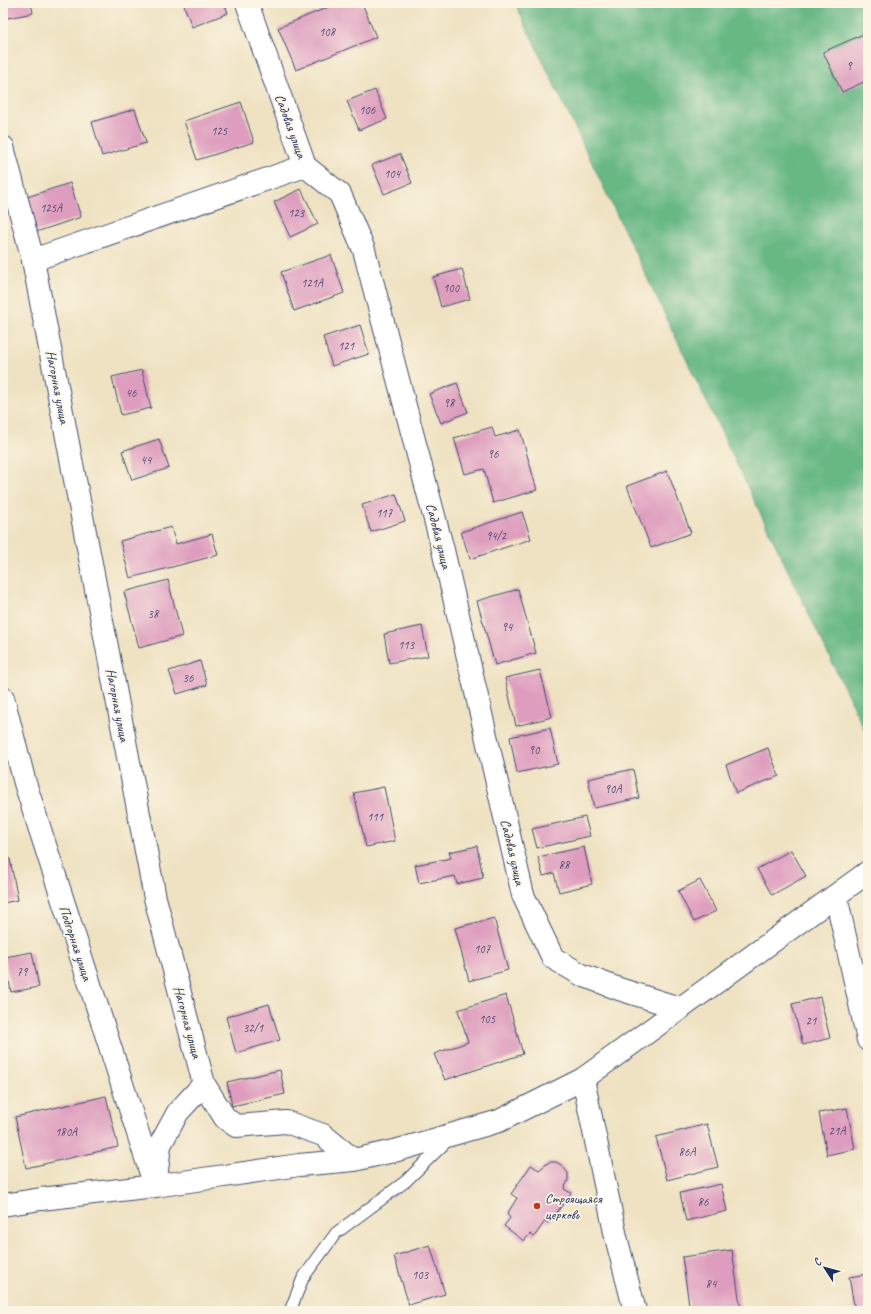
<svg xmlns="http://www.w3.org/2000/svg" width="871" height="1314" viewBox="0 0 871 1314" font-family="Caveat,sans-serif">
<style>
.forest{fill:#67b884;stroke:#417471}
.building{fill:#de9dbe}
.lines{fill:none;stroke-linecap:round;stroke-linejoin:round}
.service-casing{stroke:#3b4a6d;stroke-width:13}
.minor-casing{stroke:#3b4a6d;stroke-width:24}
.tertiary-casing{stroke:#3b4a6d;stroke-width:24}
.service{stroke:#fff;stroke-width:11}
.minor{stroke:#fff;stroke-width:22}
.tertiary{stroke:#fff;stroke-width:22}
.poi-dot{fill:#c8321e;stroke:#fcf5e5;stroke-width:1.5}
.labels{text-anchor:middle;stroke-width:3.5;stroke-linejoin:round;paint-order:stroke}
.number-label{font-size:12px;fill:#4c4a76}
.street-label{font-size:14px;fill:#1b2f5e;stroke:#fcf5e5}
.poi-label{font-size:14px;fill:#1b2f5e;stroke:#fcf5e5;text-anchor:start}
</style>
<rect width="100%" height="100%" fill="#fcf5e5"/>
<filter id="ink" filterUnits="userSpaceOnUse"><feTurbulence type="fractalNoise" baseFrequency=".025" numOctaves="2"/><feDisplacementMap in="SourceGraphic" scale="8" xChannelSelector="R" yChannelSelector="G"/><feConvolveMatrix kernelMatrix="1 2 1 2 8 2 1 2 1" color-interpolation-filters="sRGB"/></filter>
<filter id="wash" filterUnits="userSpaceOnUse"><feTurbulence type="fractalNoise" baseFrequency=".012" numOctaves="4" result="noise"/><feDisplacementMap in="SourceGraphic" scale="16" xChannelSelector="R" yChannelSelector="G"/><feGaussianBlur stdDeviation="0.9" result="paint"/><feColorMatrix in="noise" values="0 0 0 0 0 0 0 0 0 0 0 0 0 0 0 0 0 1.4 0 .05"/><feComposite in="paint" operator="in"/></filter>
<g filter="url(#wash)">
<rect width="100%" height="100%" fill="#efe2c2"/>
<!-- forest -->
<path class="forest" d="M515 3H868V737Z"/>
<g id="blocks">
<!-- building -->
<g class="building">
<path d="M3 3H31L33 13 3 19Z"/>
<path d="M183 3H224L228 13 192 27Z"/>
<path d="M338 3H362L376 37 296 70 278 28Z"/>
<path d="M868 32V80L842 92 823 52Z"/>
<path d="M375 90 387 119 359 130 347 101Z"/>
<path d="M241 102 254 142 197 160 184 121Z"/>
<path d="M135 109 146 143 102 156 92 122Z"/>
<path d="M400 154 412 183 384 194 372 165Z"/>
<path d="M70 183 81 217 33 233 21 199Z"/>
<path d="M301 189 318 224 290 237 274 202Z"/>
<path d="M331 255 344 293 294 311 281 272Z"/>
<path d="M462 269 470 299 441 307 433 277Z"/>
<path d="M360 325 369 354 332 366 323 337Z"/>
<path d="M142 370 151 408 121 415 112 377Z"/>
<path d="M457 383 468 412 441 423 429 394Z"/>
<path d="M492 427 495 437 520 430 537 490 493 503 484 469 465 474 454 438Z"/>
<path d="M159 439 169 468 132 480 122 451Z"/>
<path d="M667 471 691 533 651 548 627 486Z"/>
<path d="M396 494 405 521 371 532 362 505Z"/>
<path d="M522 512 531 539 470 559 461 532Z"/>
<path d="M171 527 176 544 212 534 218 555 130 578 120 541Z"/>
<path d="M168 580 182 636 139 648 124 592Z"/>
<path d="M518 589 536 653 495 665 477 601Z"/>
<path d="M422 626 428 656 389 663 384 634Z"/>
<path d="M200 661 207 685 177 694 169 671Z"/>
<path d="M540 670 552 717 516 726 505 678Z"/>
<path d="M550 728 558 764 517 773 510 737Z"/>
<path d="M768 748 779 776 736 793 726 765Z"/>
<path d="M633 769 639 798 594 808 588 779Z"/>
<path d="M384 787 395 841 366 847 354 793Z"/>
<path d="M585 817 590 836 537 848 532 829Z"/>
<path d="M477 846 483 878 457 884 455 876 419 883 415 865 451 858 449 852Z"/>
<path d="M584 847 592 884 559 892 554 873 543 876 538 857Z"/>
<path d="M791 850 806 876 772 895 757 869Z"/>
<path d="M10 859 18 900 3 903V860Z"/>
<path d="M700 880 716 911 694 922 678 891Z"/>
<path d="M494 918 508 970 469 981 455 928Z"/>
<path d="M32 952 39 987 11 992 5 957Z"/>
<path d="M506 995 523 1054 445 1080 434 1054 468 1042 458 1010Z"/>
<path d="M820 997 830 1038 803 1045 792 1004Z"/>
<path d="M269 1004 280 1040 236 1053 226 1017Z"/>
<path d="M280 1070 285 1094 232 1106 227 1082Z"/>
<path d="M106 1096 118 1147 26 1168 15 1117Z"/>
<path d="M847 1108 855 1149 827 1155 819 1113Z"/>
<path d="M707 1124 718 1167 667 1180 656 1137Z"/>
<path d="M549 1162H556L561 1165 568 1173V1180L564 1189 571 1193 549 1223 545 1221 534 1237 530 1234 524 1241 504 1226 510 1218 507 1214 517 1198 511 1194 531 1165 539 1170Z"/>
<path d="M721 1184 727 1211 686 1221 680 1193Z"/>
<path d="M430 1245 445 1294 409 1305 394 1256Z"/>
<path d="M732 1250 741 1311H690L682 1257Z"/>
<path d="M868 1274V1311H855L849 1277Z"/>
</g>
</g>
</g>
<g filter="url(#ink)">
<use href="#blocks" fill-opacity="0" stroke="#3b4a6d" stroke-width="1"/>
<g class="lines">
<!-- service casing -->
<g class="service-casing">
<path id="service" d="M290 1311 303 1278 336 1233 406 1181 448 1140"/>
</g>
<!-- minor casing -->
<g class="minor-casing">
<g id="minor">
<path d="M247 3 305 166 340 194 364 250 443 550 523 895 553 958 582 975 619 989 679 1008"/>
<path d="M3 147 33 260 155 898 204 1084 225 1118 236 1126 286 1122 323 1135 354 1160"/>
<path d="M33 260 305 166"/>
<path d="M3 698 25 783 155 1186"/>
<path d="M836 896 868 1040"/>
<path d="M583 1079 616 1237 635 1311"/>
<path d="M156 1179 160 1145 178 1112 204 1084"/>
</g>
</g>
<!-- tertiary casing -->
<g class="tertiary-casing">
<path id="tertiary" d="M3 1205 41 1199 155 1186 299 1165 354 1160 398 1150 499 1121 583 1079 868 872"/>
</g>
<!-- service -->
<use href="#service" class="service"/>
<!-- minor -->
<use href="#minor" class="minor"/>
<!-- tertiary -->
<use href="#tertiary" class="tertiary"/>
</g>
</g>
<!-- markers -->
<circle class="poi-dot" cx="537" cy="1206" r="4"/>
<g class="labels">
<!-- number labels -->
<g class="number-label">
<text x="327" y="36">108</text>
<text x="849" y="70">9</text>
<text x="367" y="114">106</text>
<text x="219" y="135">125</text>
<text x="392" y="178">104</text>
<text x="51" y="212">125А</text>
<text x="296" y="217">123</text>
<text x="312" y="287">121А</text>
<text x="451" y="292">100</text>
<text x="346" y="350">121</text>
<text x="131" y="397">46</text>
<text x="449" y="407">98</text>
<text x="493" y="458">96</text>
<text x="146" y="464">44</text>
<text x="384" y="517">117</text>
<text x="496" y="540">94/2</text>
<text x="153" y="618">38</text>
<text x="507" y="631">94</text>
<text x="406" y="649">113</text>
<text x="188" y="682">36</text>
<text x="534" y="754">90</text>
<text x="613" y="793">90А</text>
<text x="375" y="821">111</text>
<text x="564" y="869">88</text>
<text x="482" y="953">107</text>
<text x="22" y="976">79</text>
<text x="487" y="1023">105</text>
<text x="811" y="1025">21</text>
<text x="253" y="1032">32/1</text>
<text x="837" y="1135">21А</text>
<text x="66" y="1136">180А</text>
<text x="687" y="1156">86А</text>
<text x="703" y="1206">86</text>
<text x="420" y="1279">103</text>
<text x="711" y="1288">84</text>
</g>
<!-- street labels -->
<g class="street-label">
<text transform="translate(291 126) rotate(70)" y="5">Садовая улица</text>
<text transform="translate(58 387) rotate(79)" y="5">Нагорная улица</text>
<text transform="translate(439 536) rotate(76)" y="5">Садовая улица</text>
<text transform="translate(118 705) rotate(79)" y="5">Нагорная улица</text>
<text transform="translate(513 852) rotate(77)" y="5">Садовая улица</text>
<text transform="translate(76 943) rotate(72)" y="5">Подгорная улица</text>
<text transform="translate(188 1022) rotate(75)" y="5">Нагорная улица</text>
</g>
<!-- poi labels -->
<g class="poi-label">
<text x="545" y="1203">Строящаяся<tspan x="545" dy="16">церковь</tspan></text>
</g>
</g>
<!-- margin -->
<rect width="871" height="1314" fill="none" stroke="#fcf5e5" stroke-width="16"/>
<!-- north arrow -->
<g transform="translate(825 1268) rotate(306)" stroke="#fcf5e5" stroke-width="3" paint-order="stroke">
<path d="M0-3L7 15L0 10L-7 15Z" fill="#1b2f5e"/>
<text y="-6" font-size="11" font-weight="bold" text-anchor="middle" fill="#1b2f5e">С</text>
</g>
</svg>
